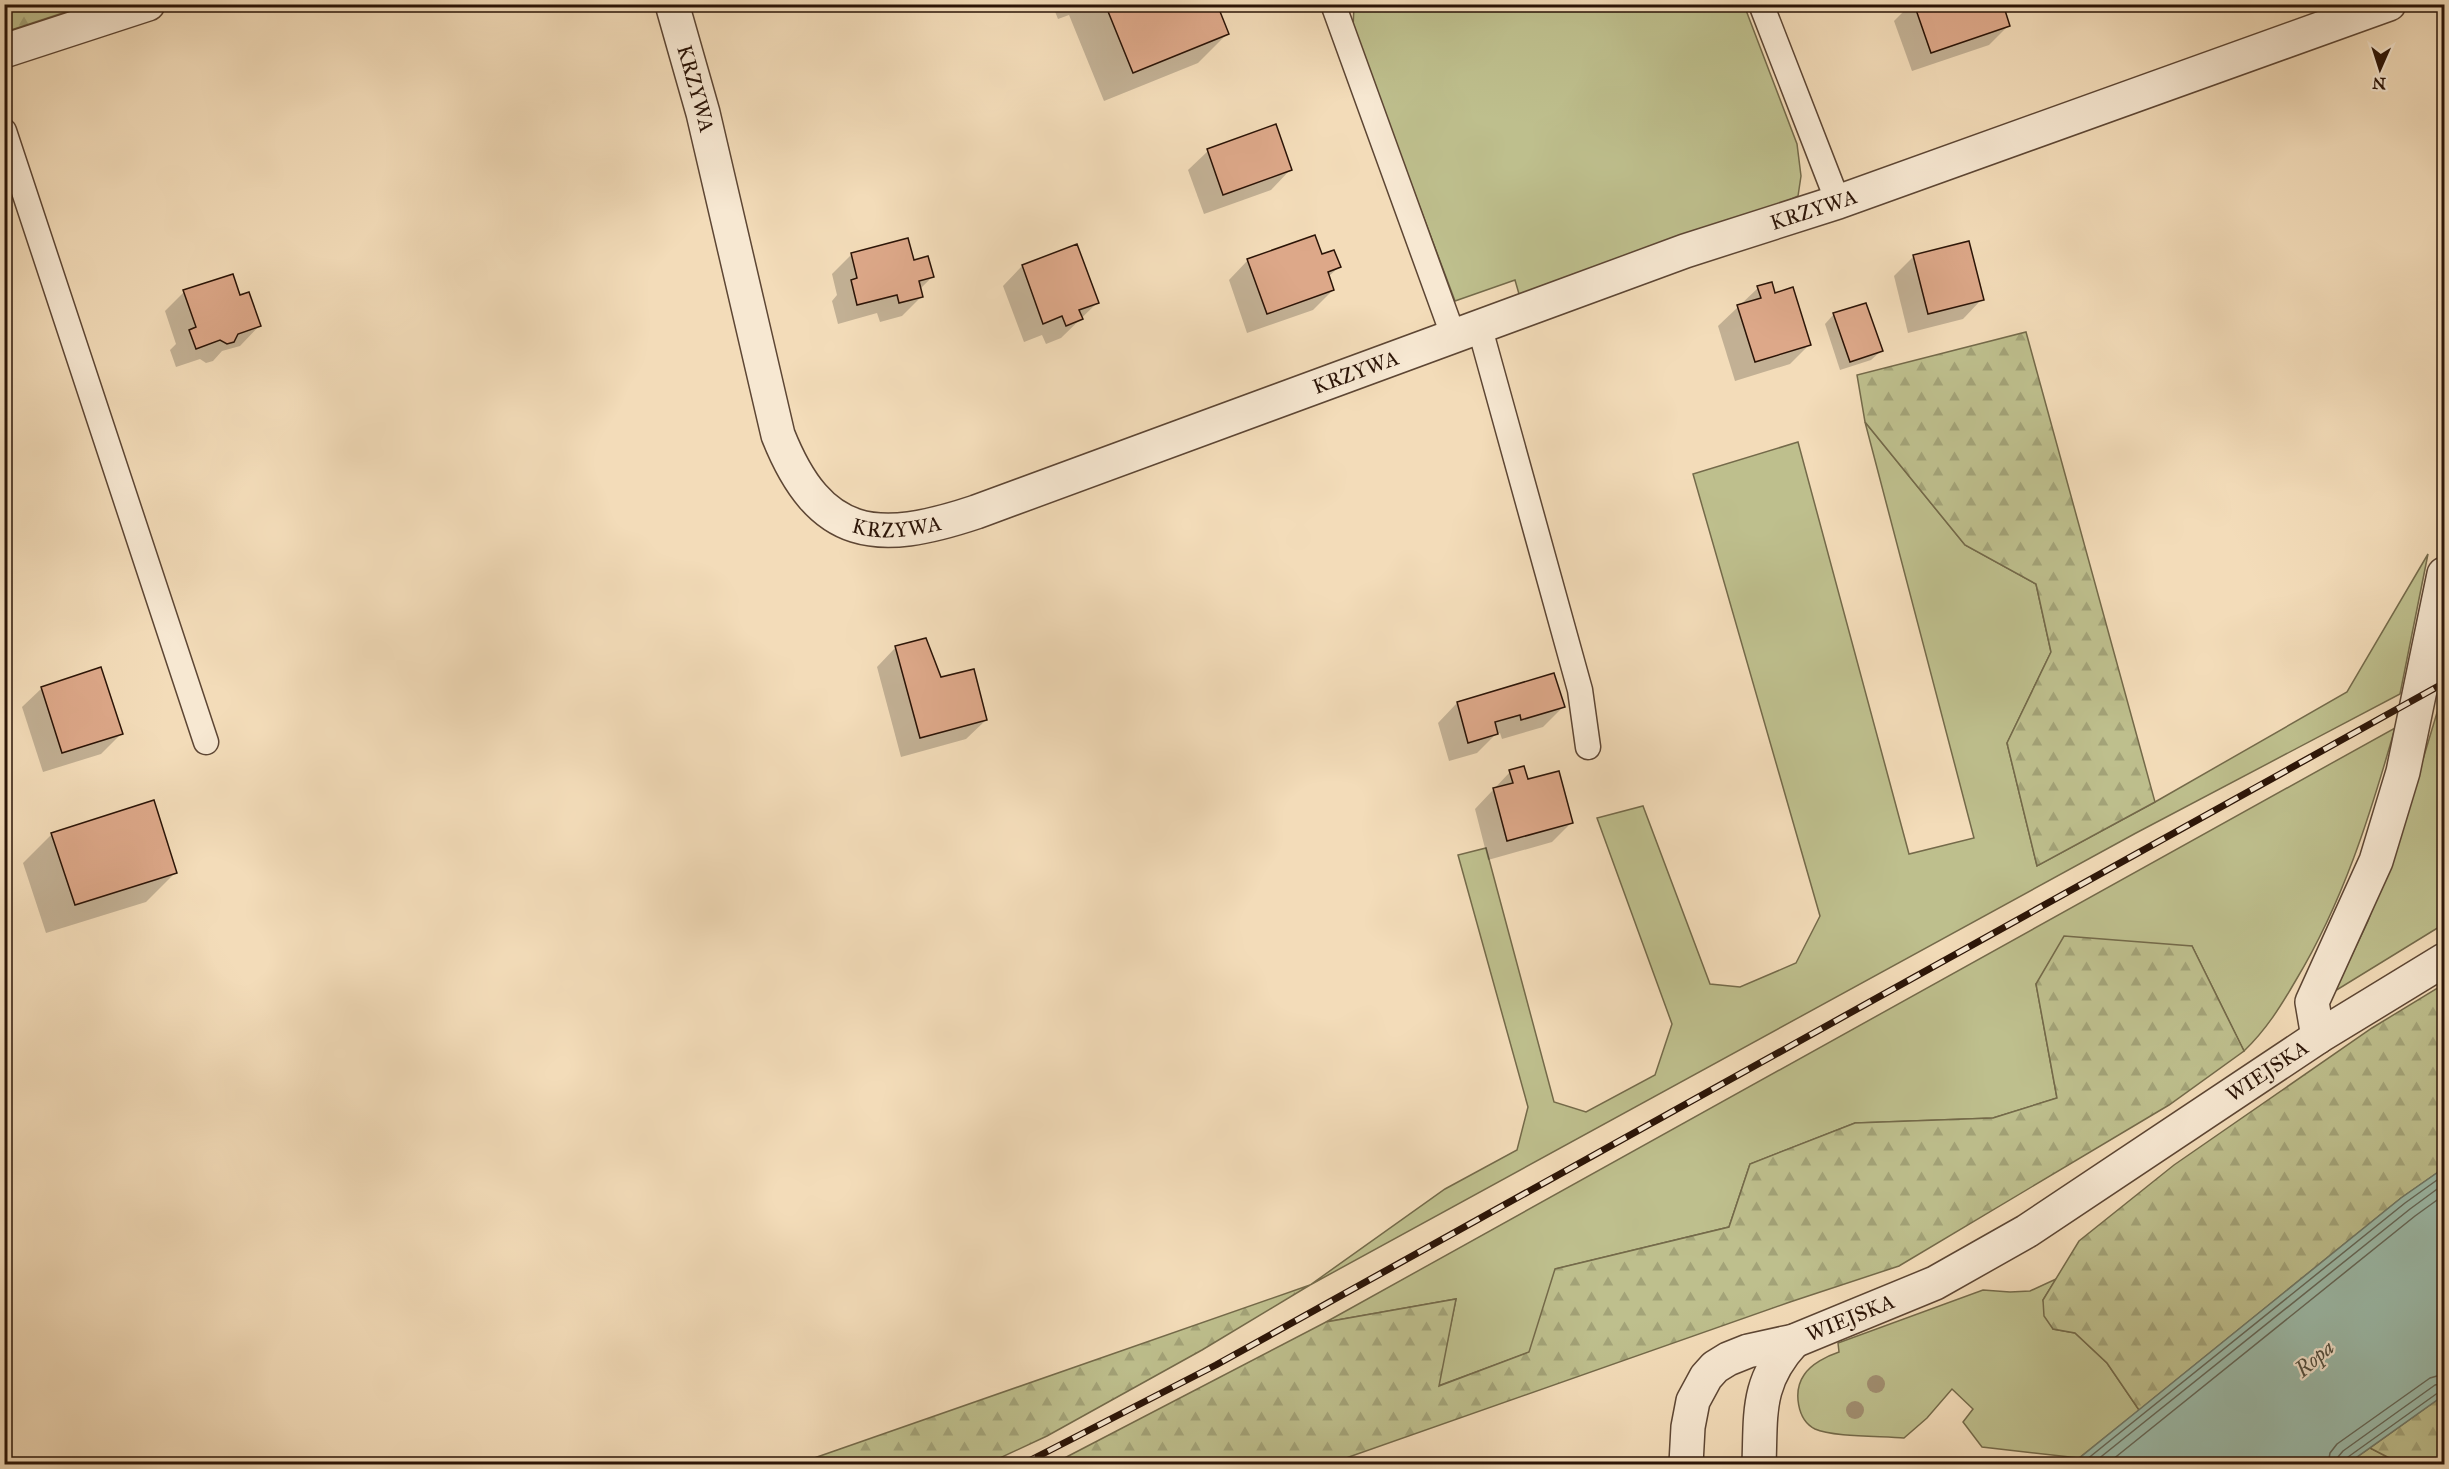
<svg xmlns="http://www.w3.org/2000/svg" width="2449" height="1469" viewBox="0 0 2449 1469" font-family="'IM FELL Great Primer',serif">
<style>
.grass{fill:#bebf8d;stroke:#746a4a;stroke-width:1.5}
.forest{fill:url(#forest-firs);stroke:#746a4a;stroke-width:1.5}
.water{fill:#9cbcab;stroke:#6f7969;stroke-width:1.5}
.shadow{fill:#0003}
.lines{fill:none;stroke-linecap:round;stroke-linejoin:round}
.shore{stroke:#646859;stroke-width:1.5}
.building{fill:#dda889;stroke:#2b1407;stroke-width:1.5}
.service-casing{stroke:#5d4634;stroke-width:27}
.minor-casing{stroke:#5d4634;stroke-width:36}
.tertiary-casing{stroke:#5d4634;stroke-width:36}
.service{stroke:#f7e8d2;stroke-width:24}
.minor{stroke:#f7e8d2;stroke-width:33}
.tertiary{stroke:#f7e8d2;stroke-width:33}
.rail-casing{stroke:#2b1407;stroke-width:7}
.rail{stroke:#f7e8d2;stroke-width:4.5;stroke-dasharray:14;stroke-linecap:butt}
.tree{fill:#a18f71}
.labels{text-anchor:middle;stroke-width:4.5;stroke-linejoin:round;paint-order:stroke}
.street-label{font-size:21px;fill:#2b1407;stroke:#f7e8d2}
.water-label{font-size:22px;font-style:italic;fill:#534f40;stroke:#f7e8d2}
</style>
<defs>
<pattern id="forest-firs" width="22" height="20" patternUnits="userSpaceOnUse" patternTransform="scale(1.5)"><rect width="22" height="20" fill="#bebf8d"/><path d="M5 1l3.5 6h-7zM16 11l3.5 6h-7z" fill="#a3a378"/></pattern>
</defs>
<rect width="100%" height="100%" fill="#f3dcb9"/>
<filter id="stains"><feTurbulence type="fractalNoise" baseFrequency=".00333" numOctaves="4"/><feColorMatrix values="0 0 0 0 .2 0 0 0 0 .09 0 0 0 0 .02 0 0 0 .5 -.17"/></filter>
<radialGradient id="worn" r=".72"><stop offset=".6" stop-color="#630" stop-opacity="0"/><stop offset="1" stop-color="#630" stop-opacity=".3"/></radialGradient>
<!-- grass -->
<g class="grass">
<path d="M1354 5H1744L1797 144 1801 176 1798 196 1733 226 1521 301 1515 280 1455 301 1353 29Z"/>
<path d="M1865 422 1965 545 2036 584 2051 652 2007 743 2037 866 2155 802 2347 692 2428 554 2400 694 2136 833 1310 1285 1445 1189 1517 1150 1528 1107 1458 855 1486 848 1554 1102 1586 1112 1655 1075 1672 1024 1597 818 1643 806 1710 984 1740 987 1796 963 1820 916 1693 474 1798 442 1909 854 1974 838Z"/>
<path d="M2444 703V924L2335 991 2368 921 2403 826 2439 706Z"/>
<path d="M2395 728C2370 816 2343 902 2296 980 2281 1006 2266 1030 2244 1051L2192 946 2036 984 2057 1098 1993 1118 1855 1123 1750 1164 1729 1227 1556 1269 1530 1352 1438 1386 1456 1299 1326 1322Z"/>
<path d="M2056 1279 2043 1300 2053 1329 2075 1333 2107 1363 2139 1410 2079 1458 1982 1447 1963 1422 1973 1409 1952 1389 1927 1418 1904 1438C1883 1436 1832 1437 1815 1429 1797 1420 1793 1391 1804 1375 1811 1364 1827 1356 1839 1352L1838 1343 1983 1290 2010 1292 2030 1291Z"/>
<path d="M2370 1448 2401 1464H2347Z"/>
</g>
<!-- forest -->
<g class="forest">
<path d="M5 4H87V5L5 32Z"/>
<path d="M2026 332 2155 802 2037 866 2007 743 2051 652 2036 584 1965 545 1865 422 1857 375Z"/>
<path d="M2064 936 2192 946 2244 1051 2169 1105 1899 1266 1790 1302 1329 1464H1053L1326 1322 1456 1299 1439 1386 1529 1352 1555 1269 1729 1227 1750 1164 1855 1123 1993 1118 2057 1098 2036 984Z"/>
<path d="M2444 984V1168L2401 1198 2139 1410 2107 1363 2075 1333 2053 1329 2044 1316 2043 1300 2079 1241 2174 1165 2372 1028Z"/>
<path d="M1310 1285 1202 1350 1047 1436 987 1464H797Z"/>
<path d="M2444 1395V1464H2401L2370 1448Z"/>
</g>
<!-- water -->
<path class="water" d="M2444 1168V1395L2347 1464H2072L2401 1198Z"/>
<!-- shadow -->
<g class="shadow">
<path d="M1052 4H1215L1227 34 1198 63 1104 101 1069 15 1058 19Z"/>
<path d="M1911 4H2002L2009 25 1989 45 1912 71 1894 21Z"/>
<path d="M1208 151 1290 170 1271 190 1204 214 1188 170Z"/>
<path d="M1076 246 1097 303 1061 338 1046 344 1042 335 1024 342 1003 286 1022 266Z"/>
<path d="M852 254 932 277 920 289 922 296 902 316 880 322 877 313 838 324 832 301 837 295 832 274Z"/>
<path d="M1321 256 1339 267 1328 277 1333 290 1313 310 1247 333 1229 280 1248 260Z"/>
<path d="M1914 256 1982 299 1963 319 1908 333 1894 276Z"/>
<path d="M1758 288 1774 295 1809 345 1790 364 1735 381 1718 326Z"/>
<path d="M184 292 239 297 259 326 240 346 222 351 213 361 206 363 200 359 176 367 170 350 176 344 165 311Z"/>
<path d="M1834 314 1881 351 1871 360 1840 370 1825 324Z"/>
<path d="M896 647 940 679 986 720 966 739 901 757 877 667Z"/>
<path d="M42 688 121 734 101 754 43 772 22 707Z"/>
<path d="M1457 703 1563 707 1543 727 1502 739 1500 733 1495 735 1477 753 1449 761 1438 723Z"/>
<path d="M1523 768 1527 781 1571 823 1552 842 1488 860 1475 809 1510 772Z"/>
<path d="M52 834 175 873 146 902 46 933 23 863Z"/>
</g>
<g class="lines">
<!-- shore -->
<g class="shore">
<path d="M2081 1464 2405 1203 2444 1175"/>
<path d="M2092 1464 2410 1209 2444 1184"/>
<path d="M2107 1464 2415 1216 2444 1195"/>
<path d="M2328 1464 2330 1453 2337 1444 2430 1378 2444 1374"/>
<path d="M2337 1464 2338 1457 2343 1451 2435 1385 2444 1383"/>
<path d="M2345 1464 2348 1457 2439 1392 2444 1390"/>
</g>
</g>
<!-- building -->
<g class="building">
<path d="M1105 4H1217L1229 34 1133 73Z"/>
<path d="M1914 4H2003L2010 26 1931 53Z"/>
<path d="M1276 124 1292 170 1223 195 1207 149Z"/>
<path d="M1315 235 1322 254 1334 250 1341 267 1328 272 1334 290 1267 314 1247 259Z"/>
<path d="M908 238 914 260 928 256 934 277 919 281 923 297 899 303 897 295 857 305 851 280 857 278 851 253Z"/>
<path d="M1969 241 1984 300 1928 314 1913 255Z"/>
<path d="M1077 244 1099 303 1079 310 1083 319 1066 326 1062 316 1043 324 1022 265Z"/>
<path d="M233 274 240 295 249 292 261 326 238 334 234 342 227 344 220 340 196 349 189 330 196 327 183 290Z"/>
<path d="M1772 282 1775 293 1793 287 1811 345 1755 362 1737 305 1761 298 1757 286Z"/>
<path d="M1866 303 1883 351 1850 362 1833 313Z"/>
<path d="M926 638 941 677 974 669 987 720 920 738 895 646Z"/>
<path d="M101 667 123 734 62 753 41 687Z"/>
<path d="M1554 673 1565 707 1521 720 1520 715 1495 722 1498 734 1468 743 1457 702Z"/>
<path d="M1524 766 1528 779 1559 771 1573 823 1507 841 1493 788 1513 783 1509 770Z"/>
<path d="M154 800 177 873 75 905 51 833Z"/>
</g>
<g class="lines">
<!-- service casing -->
<g class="service-casing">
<g id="service">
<path d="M1333 4 1453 335"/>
<path d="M1761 4 1838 202"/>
<path d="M4 131 206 742"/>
<path d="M1479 325 1580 690 1588 747"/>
</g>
</g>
<!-- minor casing -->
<g class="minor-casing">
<g id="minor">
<path id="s1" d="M672 4 703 113 778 435C820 541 877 545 976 512L1685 251 1838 202 2389 4"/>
<path d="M4 51 148 4"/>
<path d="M2318 1037 2312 1002 2376 861 2403 772 2444 574"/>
</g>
</g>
<!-- tertiary casing -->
<g class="tertiary-casing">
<g id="tertiary">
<path id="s2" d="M1686 1464 1688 1427 1693 1401 1706 1377 1715 1367 1728 1359 1748 1351 1794 1341 1935 1283 2027 1231 2318 1037 2444 960"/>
<path d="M1759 1464C1761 1413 1756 1382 1794 1341"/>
</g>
</g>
<!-- service -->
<use href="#service" class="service"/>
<!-- minor -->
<use href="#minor" class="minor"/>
<!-- tertiary -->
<use href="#tertiary" class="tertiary"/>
<!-- rail casing -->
<g class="rail-casing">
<path id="rail" d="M1023 1464 1216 1365 2444 683"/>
</g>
<!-- rail -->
<use href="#rail" class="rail"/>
</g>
<!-- trees -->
<g class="tree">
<circle cx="1876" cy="1384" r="9"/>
<circle cx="1855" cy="1410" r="9"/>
</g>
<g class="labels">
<!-- street labels -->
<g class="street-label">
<text dy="7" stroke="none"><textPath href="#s1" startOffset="88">KRZYWA</textPath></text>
<text dy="7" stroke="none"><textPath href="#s1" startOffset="1581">KRZYWA</textPath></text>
<text dy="7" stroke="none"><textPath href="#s1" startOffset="1095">KRZYWA</textPath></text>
<text dy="7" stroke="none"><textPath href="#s1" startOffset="609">KRZYWA</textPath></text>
<text dy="7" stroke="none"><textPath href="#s2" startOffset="735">WIEJSKA</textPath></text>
<text dy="7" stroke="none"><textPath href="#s2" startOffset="249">WIEJSKA</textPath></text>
</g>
<!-- water labels -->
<g class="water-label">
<text transform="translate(2314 1358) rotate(-41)" y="8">Ropa</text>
</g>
</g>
<!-- margin -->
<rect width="2449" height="1469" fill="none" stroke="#f3dcb9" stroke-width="24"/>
<rect x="6" y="6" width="2437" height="1457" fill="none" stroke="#2b1407" stroke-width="3"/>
<rect x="12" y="12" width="2425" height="1445" fill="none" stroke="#2b1407" stroke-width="1.5"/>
<!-- north arrow -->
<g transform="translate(2380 69) rotate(183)" stroke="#f7e8d2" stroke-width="4.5" paint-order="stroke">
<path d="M0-4.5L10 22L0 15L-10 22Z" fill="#2b1407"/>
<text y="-9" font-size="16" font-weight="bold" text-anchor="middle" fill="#2b1407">N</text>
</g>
<rect width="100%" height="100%" filter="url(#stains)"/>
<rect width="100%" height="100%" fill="url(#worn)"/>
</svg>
